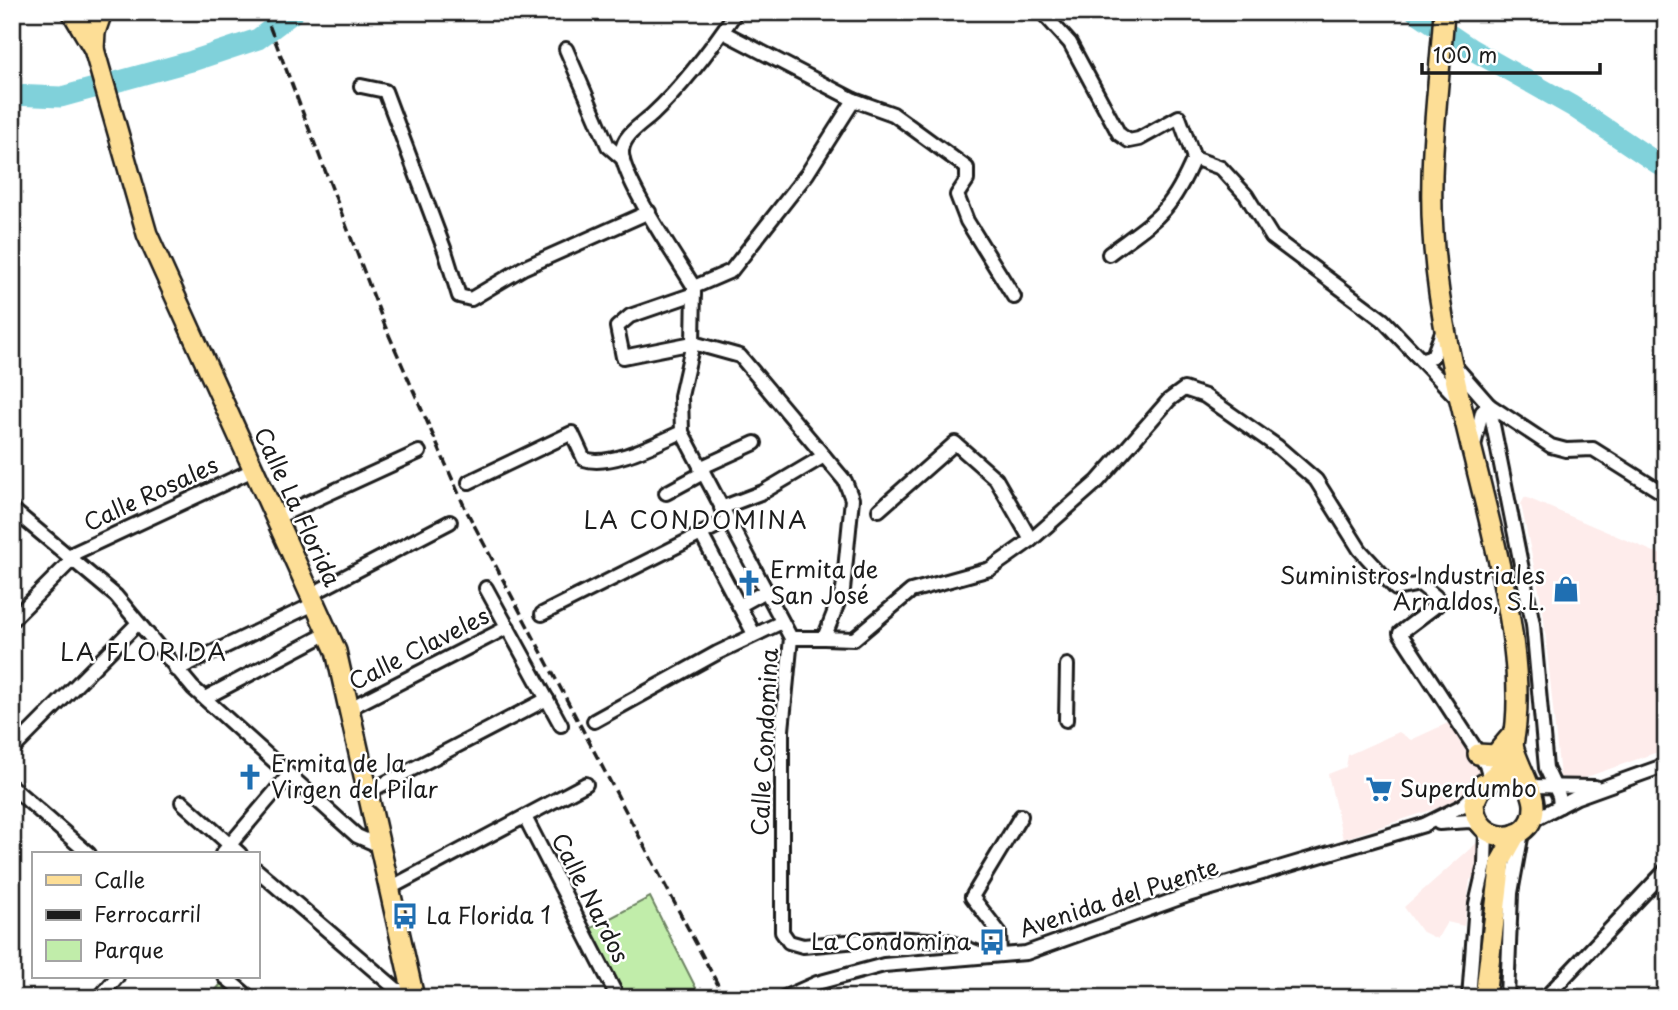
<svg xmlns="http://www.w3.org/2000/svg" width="1678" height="1010" viewBox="0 0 1678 1010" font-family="'Playpen Sans',sans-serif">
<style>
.built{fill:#feeceb}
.green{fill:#c1edaa;stroke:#6e8463;stroke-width:2}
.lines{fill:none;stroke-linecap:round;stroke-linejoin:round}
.river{stroke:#80d1da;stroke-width:21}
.minor-casing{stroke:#1c1c1c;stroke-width:18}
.primary-casing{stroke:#1c1c1c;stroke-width:24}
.trunk-casing{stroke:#1c1c1c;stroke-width:24}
.minor{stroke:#fff;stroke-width:12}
.primary{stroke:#fdde96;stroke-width:19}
.trunk{stroke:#fdde96;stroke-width:19}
.rail{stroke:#1c1c1c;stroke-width:3.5;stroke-dasharray:10 5;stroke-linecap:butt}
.labels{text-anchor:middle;stroke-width:5;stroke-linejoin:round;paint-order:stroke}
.street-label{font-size:23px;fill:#1c1c1c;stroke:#fff}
.poi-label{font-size:23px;fill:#1c1c1c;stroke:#fff;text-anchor:start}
.neighbourhood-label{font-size:24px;letter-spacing:2px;fill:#1c1c1c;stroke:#fff}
</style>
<rect width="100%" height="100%" fill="#fff"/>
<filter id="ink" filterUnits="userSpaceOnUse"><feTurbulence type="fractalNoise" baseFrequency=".0143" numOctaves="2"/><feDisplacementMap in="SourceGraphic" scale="14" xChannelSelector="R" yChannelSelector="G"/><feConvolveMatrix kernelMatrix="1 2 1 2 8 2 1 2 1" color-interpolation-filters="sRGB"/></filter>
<g filter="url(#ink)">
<!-- built -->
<g class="built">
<path d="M1525 497 1666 557V749L1581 779 1560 777 1543 609 1521 504Z"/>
<path d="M1448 723 1483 771 1462 800 1343 839 1328 774 1346 767 1348 755 1399 732 1411 740Z"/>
<path d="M1479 841V870L1470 880 1464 926 1447 922 1437 939 1421 931 1404 907Z"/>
</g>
<!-- green -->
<g class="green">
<path d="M650 897 701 998H618L584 932Z"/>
<path d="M226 978 250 998H209Z"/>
</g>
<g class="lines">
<!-- river -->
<g class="river">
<path d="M1416 12 1471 49 1572 106 1666 169"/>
<path d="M12 95 61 97 192 61 258 39 294 12"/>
</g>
<!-- minor casing -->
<g class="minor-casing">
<g id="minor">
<path d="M1042 12 1070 43 1119 134 1129 141 1139 139 1179 117 1194 158 1221 168 1246 195 1272 237 1383 320 1459 400"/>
<path d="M566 49 608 146 623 159"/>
<path d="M361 86 385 91 445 251 459 296 471 299 523 268 649 212"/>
<path d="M854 100 893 114 967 168V180L957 195 967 221 1014 297"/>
<path d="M1109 254C1157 218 1170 214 1194 158"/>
<path d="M694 287 693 343 681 396 682 432 791 638 782 730V932L789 942 803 946 891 938 947 941 984 955"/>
<path d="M694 287 731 271 807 174 854 100 723 32"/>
<path d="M694 287C679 262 620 176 622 151 623 135 641 125 652 115 684 85 711 49 736 12"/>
<path d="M694 294 630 316 617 327 623 357 693 343 740 356 845 481 852 499 843 590 824 638 854 639 911 591 990 569 1031 540 1098 481 1169 400 1184 389 1205 396 1278 447 1316 480 1360 550 1396 589 1420 584 1436 597 1437 605 1400 633 1486 765 1490 779"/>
<path d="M1423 359 1433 356 1442 332"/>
<path d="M1454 365 1489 405 1533 624 1546 768 1559 796 1560 806"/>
<path d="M1489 405 1551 446 1566 450 1593 449 1666 495"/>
<path d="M1474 446 1482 412 1489 405"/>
<path d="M700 468 755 443"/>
<path d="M469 482 572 433 584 459C610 468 657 443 682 432"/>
<path d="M666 493 703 473"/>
<path d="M721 508 763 492 824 456"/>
<path d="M12 509 116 596 193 688 357 836 380 846"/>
<path d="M879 510 955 443 996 479 1031 540"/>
<path d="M275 518 419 452"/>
<path d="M701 534 754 634"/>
<path d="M68 556 253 470"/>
<path d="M486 588 561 725"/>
<path d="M310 595 450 522"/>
<path d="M739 606 766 591"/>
<path d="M542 614 727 521"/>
<path d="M12 620 72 560"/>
<path d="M791 638H824"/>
<path d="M176 670 314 604"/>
<path d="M205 698 328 633"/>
<path d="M350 708 508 627"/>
<path d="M1066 720 1067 665"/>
<path d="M594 721 717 653 782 622"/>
<path d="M12 750 138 623"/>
<path d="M1527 786 1595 787"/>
<path d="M12 787 89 854"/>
<path d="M368 792 547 699"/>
<path d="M182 802 240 854"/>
<path d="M525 817 618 998"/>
<path d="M1531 821 1577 797 1666 765"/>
<path d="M1439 823 1470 821 1482 827"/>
<path d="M222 854 289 775"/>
<path d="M257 870 396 989 413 994"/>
<path d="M390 888 586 784"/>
<path d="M1000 955 999 932 972 897 1021 816"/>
<path d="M225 977 250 998"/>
<path d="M99 998 117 977"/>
<path d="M783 998 817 983 884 965 1026 953 1188 895 1424 825 1462 806 1475 794"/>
<path d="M1469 998 1476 904 1485 865 1486 830"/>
<path d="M1507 998 1511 893 1521 838"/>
<path d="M1545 998 1666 870"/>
</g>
</g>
<!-- primary casing -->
<g class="primary-casing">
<g id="primary">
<path d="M72 12 94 49 147 234 336 651 414 998"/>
<path d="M94 49 95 32 102 12"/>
</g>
</g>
<!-- trunk casing -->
<g class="trunk-casing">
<g id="trunk">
<path d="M1444 12C1439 86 1428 161 1433 234 1439 337 1471 440 1494 540 1508 601 1525 683 1513 745 1511 759 1501 770 1490 779"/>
<path d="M1513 746C1517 763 1535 793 1534 807 1534 846 1475 847 1474 803L1483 784 1506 776 1527 786"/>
<path d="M1478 754 1495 755 1511 736"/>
<path d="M1485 998 1501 861 1516 834"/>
</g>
</g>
<!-- minor -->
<use href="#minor" class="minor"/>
<!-- primary -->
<use href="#primary" class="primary"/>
<!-- trunk -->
<use href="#trunk" class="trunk"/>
<!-- rail -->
<path class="rail" d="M264 12 385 326 465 508 725 998"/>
</g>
</g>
<!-- icons -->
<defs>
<g id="church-bare" transform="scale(2.1)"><path d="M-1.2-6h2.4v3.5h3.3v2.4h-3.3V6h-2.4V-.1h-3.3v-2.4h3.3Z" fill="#1f6fb2" stroke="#fff" stroke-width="2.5" paint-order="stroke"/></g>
<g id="shop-bare" transform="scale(2.1)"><path d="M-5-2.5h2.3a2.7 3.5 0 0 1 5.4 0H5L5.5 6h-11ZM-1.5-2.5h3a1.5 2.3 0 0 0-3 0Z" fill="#1f6fb2" stroke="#fff" stroke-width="2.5" paint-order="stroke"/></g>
<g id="supermarket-bare" transform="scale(2.1)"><path d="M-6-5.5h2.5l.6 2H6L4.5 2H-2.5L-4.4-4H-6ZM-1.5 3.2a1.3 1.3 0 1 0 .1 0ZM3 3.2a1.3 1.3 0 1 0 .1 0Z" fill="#1f6fb2" stroke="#fff" stroke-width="2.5" paint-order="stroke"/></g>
<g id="bus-bare" transform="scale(2.1)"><path d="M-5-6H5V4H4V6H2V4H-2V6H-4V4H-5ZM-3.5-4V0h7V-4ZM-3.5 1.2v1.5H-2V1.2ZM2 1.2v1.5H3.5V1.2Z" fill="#1f6fb2" stroke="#fff" stroke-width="2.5" paint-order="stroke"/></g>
</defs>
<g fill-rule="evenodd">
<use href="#church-bare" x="749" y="583"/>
<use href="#shop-bare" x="1566" y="589"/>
<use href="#church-bare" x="250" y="777"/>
<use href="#supermarket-bare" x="1379" y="789"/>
<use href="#bus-bare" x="405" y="916"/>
<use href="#bus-bare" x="992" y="942"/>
</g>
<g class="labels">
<!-- street labels -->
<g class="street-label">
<text transform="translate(151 494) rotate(-25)" y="8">Calle Rosales</text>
<text transform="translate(297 507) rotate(65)" y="8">Calle La Florida</text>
<text transform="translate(419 649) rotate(-27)" y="8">Calle Claveles</text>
<text transform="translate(765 742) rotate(-87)" y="8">Calle Condomina</text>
<text transform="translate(590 898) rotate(63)" y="8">Calle Nardos</text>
<text transform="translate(1119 898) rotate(-18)" y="8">Avenida del Puente</text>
</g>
<!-- poi labels -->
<g class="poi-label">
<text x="770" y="578">Ermita de<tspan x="770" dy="26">San José</tspan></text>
<text x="1545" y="584" text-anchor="end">Suministros Industriales<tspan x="1545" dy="26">Arnaldos, S.L.</tspan></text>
<text x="271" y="772">Ermita de la<tspan x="271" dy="26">Virgen del Pilar</tspan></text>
<text x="1400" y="797">Superdumbo</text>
<text x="426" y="924">La Florida 1</text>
<text x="971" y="950" text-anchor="end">La Condomina</text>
</g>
<!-- neighbourhood labels -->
<g class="neighbourhood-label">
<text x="696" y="529">LA CONDOMINA</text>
<text x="144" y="661">LA FLORIDA</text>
</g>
</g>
<!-- margin -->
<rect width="1678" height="1010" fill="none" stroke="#fff" stroke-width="42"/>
<rect x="21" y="21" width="1636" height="968" fill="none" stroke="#1c1c1c" stroke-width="2.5" filter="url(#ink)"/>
<!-- legend -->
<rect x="32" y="852" width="228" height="126" fill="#ffffff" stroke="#a4a4a4" stroke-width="2"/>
<rect x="46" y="875" width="35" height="10" fill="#fdde96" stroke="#a4a4a4" stroke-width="2"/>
<text x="94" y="888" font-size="21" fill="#1c1c1c">Calle</text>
<rect x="46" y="910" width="35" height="10" fill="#1c1c1c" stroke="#a4a4a4" stroke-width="2"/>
<text x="94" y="922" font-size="21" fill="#1c1c1c">Ferrocarril</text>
<rect x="46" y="940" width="35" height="21" fill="#c1edaa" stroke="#a4a4a4" stroke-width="2"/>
<text x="94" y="958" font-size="21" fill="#1c1c1c">Parque</text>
<!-- scale -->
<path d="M1422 63v10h178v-10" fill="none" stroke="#1c1c1c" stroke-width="3.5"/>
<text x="1433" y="63" font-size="21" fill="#1c1c1c" stroke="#ffffff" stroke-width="5" paint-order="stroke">100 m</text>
</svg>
